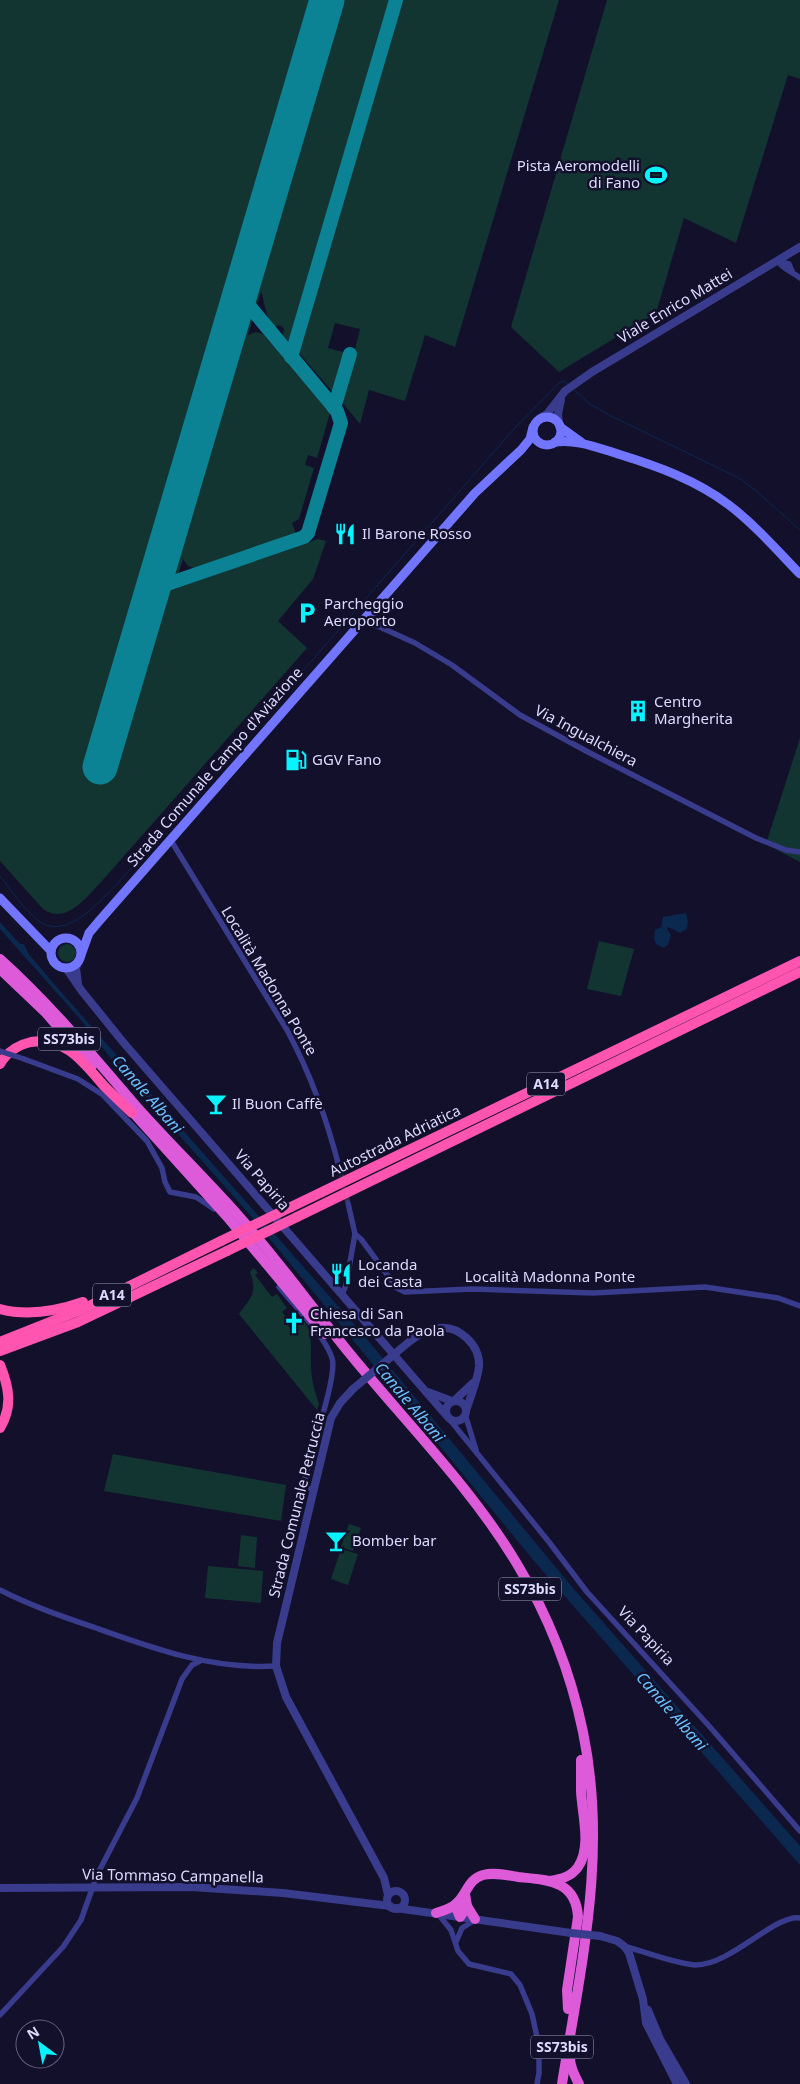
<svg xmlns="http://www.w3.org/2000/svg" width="800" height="2084" viewBox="0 0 800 2084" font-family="'Noto Sans',sans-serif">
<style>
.green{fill:#123532}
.water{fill:#0b284f}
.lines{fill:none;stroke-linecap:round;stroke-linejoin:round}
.stream{stroke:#0b284f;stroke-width:1}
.taxiway{stroke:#0c8295;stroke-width:14}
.runway{stroke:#0c8295;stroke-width:35}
.minor-tunnel{stroke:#312e4b;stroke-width:5.5;stroke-dasharray:5.5 3;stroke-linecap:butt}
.minor{stroke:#393b8c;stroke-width:5.5}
.tertiary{stroke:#393b8c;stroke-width:8}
.secondary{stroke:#7175ff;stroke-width:9}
.trunk{stroke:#dd5bd8;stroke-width:10}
.motorway{stroke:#ff55b0;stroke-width:10}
.minor-bridge{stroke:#393b8c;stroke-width:5.5}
.tertiary-bridge{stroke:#393b8c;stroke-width:8}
.motorway-bridge{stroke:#ff55b0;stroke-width:10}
.labels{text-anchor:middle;stroke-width:5;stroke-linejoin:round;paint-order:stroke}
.shield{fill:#13102b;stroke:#a09dbf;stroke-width:1}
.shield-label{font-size:14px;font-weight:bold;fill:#dcdaff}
.poi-label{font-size:15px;fill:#dcdaff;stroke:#13102b;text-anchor:start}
.street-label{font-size:15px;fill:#dcdaff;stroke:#13102b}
.water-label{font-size:16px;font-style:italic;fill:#68c2ff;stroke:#13102b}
</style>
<rect width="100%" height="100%" fill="#13102b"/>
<!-- green -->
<g class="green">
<path d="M0 0H559L455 347 425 335 405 401 369 390 360 424 342 402 360 329 335 323 328 348 350 354 337 397 287 339 286 340 283 336 284 328 279 325 274 327C265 316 265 303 261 291L248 335 256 332 263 334 330 413 317 458 308 455 305 465 314 468 299 519 292 523 296 534 197 569 188 566 183 559 174 589 318 539 326 541 313 579 278 621 307 648 102 881C87 896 66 926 43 909L0 861Z"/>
<path d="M607 0H800V79L788 75 736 243 684 218 656 313 559 372 511 327Z"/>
<path d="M800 738V862L766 844Z"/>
<path d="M599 941 634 949 621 996 587 989Z"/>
<circle cx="67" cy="953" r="9"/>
<path d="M254 1268 258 1273 255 1275 272 1297 277 1294 287 1308 282 1312 290 1322 287 1324 291 1329 304 1321C314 1335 310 1349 311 1366 311 1379 315 1392 319 1404L317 1410 239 1314C251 1297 258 1293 250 1272Z"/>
<path d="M113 1454 286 1485 281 1521 104 1491Z"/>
<path d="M349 1524 361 1528 353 1551 341 1547Z"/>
<path d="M241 1535 257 1537 255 1568 238 1566Z"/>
<path d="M341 1549 358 1554 348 1585 331 1579Z"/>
<path d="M208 1566 263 1571 261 1603 205 1598Z"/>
</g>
<!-- water -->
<g class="water">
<path d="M686 913 688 922 687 929 680 933 668 927 667 929 671 935 668 945 663 948 656 944 654 938 655 930 661 927 663 917Z"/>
<path d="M0 922 20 944H24L28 953 54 984 361 1332 573 1588 800 1846V1865L534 1561 251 1216 113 1061 81 1020 0 929Z"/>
</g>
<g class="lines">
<!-- stream -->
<g class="stream">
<path d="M574 390 590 404 611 416 737 477 754 489 800 530"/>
<path d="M0 876C12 891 24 910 39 921 66 941 99 902 117 884L512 431 559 383 563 381 570 385"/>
</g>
<!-- taxiway -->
<g class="taxiway">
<path d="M291 357 396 0"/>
<path d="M334 408 350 354"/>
<path d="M153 589 304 537 308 533 341 423 337 411 240 295"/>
</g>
<!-- runway -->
<path class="runway" d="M100 767 327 0"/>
<!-- minor-tunnel -->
<path class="minor-tunnel" d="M340 1171 348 1203"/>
<!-- minor -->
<g class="minor">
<path d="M778 261C782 269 793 272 800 278"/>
<path d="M778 261 789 264 792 271"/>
<path d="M372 609 374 617 381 626"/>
<path d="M362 621 382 628 415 643 452 665 520 715 588 752 756 838 786 850 800 852"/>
<path d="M170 839 287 1030C311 1075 328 1122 340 1171"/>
<path d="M24 1059 78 1079 103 1095 147 1141 162 1168 165 1182 170 1192 196 1197 214 1209"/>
<path d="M355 1234 361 1239 397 1288 405 1292 472 1289 593 1293 705 1287 778 1298 800 1306"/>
<path d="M279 1287C294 1305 325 1336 332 1358 338 1376 310 1453 305 1477L306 1487 313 1490"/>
<path d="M342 1295 346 1285 355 1234 348 1203"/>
<path d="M465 1414 476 1450"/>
<path d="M450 1420 549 1542 587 1592 710 1727 800 1831"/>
<path d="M0 1590C31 1606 64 1617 96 1628 155 1649 213 1670 276 1666"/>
<path d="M438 1914 451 1930 458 1951 469 1964 511 1974 520 1985 532 2014 539 2046V2073L537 2084"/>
<path d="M456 1942 462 1928 475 1920"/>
<path d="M624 1946C642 1951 679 1965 696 1965 731 1965 775 1914 800 1918"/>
<path d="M0 2015 63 1947 81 1920 97 1875 137 1798 182 1679 192 1665 200 1661"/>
</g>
<!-- tertiary -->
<g class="tertiary">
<path d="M542 417 547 414 565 391 592 372 800 247"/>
<path d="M559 424 558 414 561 400"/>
<path d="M66 968 81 990 123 1042 446 1415"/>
<path d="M78 984 76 968 79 960"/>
<path d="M410 1341C419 1335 427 1329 438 1328 459 1325 480 1345 479 1366 478 1380 470 1397 466 1411"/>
<path d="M353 1389 340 1403 331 1418 277 1643 276 1666 286 1697 384 1878 388 1895"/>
<path d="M428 1392 452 1401"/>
<circle cx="456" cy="1411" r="10"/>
<path d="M454 1401 473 1383"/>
<path d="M0 1888 191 1887 283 1893 390 1906"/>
<circle cx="396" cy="1900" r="9"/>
<path d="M396 1908 571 1933"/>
<path d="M600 1936 617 1941 624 1946 629 1953 643 1999 646 2023 677 2084"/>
<path d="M648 2010 660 2039 686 2084"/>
</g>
<!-- secondary -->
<g class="secondary">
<circle cx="547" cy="431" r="14"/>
<path d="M560 427 581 442"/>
<path d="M555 442C577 439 598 448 618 454 657 466 696 480 729 505 755 525 777 550 800 574"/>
<path d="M0 898 51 951"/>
<circle cx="66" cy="953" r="15"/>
<path d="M81 955 89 933 100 920 475 493 521 450 530 439 533 427"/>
</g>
<!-- trunk -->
<g class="trunk">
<path d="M0 959C50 1004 92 1055 136 1106 169 1143 204 1177 237 1214 273 1254 304 1297 338 1339 397 1414 468 1482 517 1564 548 1615 571 1674 583 1732 608 1853 581 1965 562 2084"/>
<path d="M0 969 46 1013 92 1066"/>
<path d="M128 1107 229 1219 325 1334"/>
<path d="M550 1881C561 1879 571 1877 578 1867 592 1847 582 1814 581 1791 581 1781 581 1770 581 1760"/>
<path d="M465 1894 467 1906 475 1919"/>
<path d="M457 1903V1910L460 1917 467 1906"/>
<path d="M436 1913C443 1911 452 1908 457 1903 467 1894 468 1879 483 1875 494 1872 507 1875 518 1877 547 1880 576 1880 578 1917L567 1990 568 2009"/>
<path d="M570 2055C569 2065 574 2075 579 2084"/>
</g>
<!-- motorway -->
<g class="motorway">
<path d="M0 1064C7 1052 18 1045 31 1042 65 1036 84 1063 104 1086 113 1095 123 1104 132 1113"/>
<path d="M291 1207 800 961"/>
<path d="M297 1217 800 972"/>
<path d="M0 1309C27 1316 57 1311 83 1302"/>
<path d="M0 1342 83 1309 221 1241"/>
<path d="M0 1351 78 1322 227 1251"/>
<path d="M0 1365C9 1387 13 1407 0 1428"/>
</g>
<!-- minor-bridge -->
<path class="minor-bridge" d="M0 1051 24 1059"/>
<!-- tertiary-bridge -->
<g class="tertiary-bridge">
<path d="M353 1389 410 1341"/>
<path d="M571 1933 600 1936"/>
</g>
<!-- motorway-bridge -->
<g class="motorway-bridge">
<path d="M221 1241 291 1207"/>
<path d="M227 1251 297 1217"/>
</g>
</g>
<!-- icons -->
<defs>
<g id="stadium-bare" transform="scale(1.725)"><path d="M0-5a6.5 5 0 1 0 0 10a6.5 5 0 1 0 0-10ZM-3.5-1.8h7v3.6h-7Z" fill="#06f4ff" stroke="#13102b" stroke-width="2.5" paint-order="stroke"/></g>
<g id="restaurant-bare" transform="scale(1.725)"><path d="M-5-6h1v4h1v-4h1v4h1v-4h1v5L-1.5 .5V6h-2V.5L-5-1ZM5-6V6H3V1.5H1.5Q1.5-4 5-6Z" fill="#06f4ff" stroke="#13102b" stroke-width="2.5" paint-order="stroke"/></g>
<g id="parking-bare" transform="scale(1.725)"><path d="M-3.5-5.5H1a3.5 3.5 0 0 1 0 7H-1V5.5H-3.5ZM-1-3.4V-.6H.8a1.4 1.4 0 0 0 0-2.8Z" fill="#06f4ff" stroke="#13102b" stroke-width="2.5" paint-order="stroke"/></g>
<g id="building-bare" transform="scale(1.725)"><path d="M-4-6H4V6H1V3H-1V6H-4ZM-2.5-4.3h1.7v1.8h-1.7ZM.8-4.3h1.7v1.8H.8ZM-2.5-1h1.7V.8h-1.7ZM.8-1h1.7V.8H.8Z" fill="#06f4ff" stroke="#13102b" stroke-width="2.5" paint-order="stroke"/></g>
<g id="fuel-bare" transform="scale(1.725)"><path d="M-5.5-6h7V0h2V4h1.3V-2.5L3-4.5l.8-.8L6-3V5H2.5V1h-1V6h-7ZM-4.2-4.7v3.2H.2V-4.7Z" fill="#06f4ff" stroke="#13102b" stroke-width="2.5" paint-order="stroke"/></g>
<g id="bar-bare" transform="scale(1.725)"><path d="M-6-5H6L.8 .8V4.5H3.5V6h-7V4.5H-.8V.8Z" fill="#06f4ff" stroke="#13102b" stroke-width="2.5" paint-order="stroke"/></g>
<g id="church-bare" transform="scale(1.725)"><path d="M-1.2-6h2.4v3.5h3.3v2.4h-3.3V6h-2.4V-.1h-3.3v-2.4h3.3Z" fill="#06f4ff" stroke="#13102b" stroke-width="2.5" paint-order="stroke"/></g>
</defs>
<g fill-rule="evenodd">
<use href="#stadium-bare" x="656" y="175"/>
<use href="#restaurant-bare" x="345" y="534"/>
<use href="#parking-bare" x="307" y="613"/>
<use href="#building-bare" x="638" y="711"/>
<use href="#fuel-bare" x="296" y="760"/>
<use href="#bar-bare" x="216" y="1104"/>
<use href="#restaurant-bare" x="341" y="1274"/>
<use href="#church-bare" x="294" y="1323"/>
<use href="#bar-bare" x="336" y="1541"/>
</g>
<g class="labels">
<!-- shield labels -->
<g class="shield">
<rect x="38" y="1027.5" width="62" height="23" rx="4"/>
<rect x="527" y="1072.5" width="38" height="23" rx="4"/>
<rect x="93" y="1283.5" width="38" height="23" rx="4"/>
<rect x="499" y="1577.5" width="62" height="23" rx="4"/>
<rect x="531" y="2035.5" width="62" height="23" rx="4"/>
</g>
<g class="shield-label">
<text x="69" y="1044">SS73bis</text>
<text x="546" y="1089">A14</text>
<text x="112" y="1300">A14</text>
<text x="530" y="1594">SS73bis</text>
<text x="562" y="2052">SS73bis</text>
</g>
<!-- poi labels -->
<g class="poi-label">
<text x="640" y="171" text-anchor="end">Pista Aeromodelli<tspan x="640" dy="17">di Fano</tspan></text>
<text x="362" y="539">Il Barone Rosso</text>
<text x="324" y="609">Parcheggio<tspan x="324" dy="17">Aeroporto</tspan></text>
<text x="654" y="707">Centro<tspan x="654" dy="17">Margherita</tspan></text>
<text x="312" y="765">GGV Fano</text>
<text x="232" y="1109">Il Buon Caffè</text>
<text x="358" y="1270">Locanda<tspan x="358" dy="17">dei Casta</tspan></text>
<text x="310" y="1319">Chiesa di San<tspan x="310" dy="17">Francesco da Paola</tspan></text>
<text x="352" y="1546">Bomber bar</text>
</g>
<!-- street labels -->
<g class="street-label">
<text transform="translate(675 306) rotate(-31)" y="5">Viale Enrico Mattei</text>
<text transform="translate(586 736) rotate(28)" y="5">Via Ingualchiera</text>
<text transform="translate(215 767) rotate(-49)" y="5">Strada Comunale Campo d'Aviazione</text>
<text transform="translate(269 981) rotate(59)" y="5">Località Madonna Ponte</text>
<text transform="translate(395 1141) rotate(-26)" y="5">Autostrada Adriatica</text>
<text transform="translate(262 1180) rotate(49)" y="5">Via Papiria</text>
<text x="550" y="1282">Località Madonna Ponte</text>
<text transform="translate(297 1505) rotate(-76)" y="5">Strada Comunale Petruccia</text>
<text transform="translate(646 1636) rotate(47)" y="5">Via Papiria</text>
<text transform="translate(173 1876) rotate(1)" y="5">Via Tommaso Campanella</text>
</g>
<!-- water labels -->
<g class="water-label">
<text transform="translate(148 1094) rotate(49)" y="6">Canale Albani</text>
<text transform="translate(410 1402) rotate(50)" y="6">Canale Albani</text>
<text transform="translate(672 1711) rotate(49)" y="6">Canale Albani</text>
</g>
</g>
<!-- north arrow -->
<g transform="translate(40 2044) rotate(328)"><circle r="24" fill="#13102b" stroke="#636180"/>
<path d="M0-4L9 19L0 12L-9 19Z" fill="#06f4ff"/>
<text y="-8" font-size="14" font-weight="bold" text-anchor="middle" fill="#dcdaff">N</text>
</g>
</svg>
